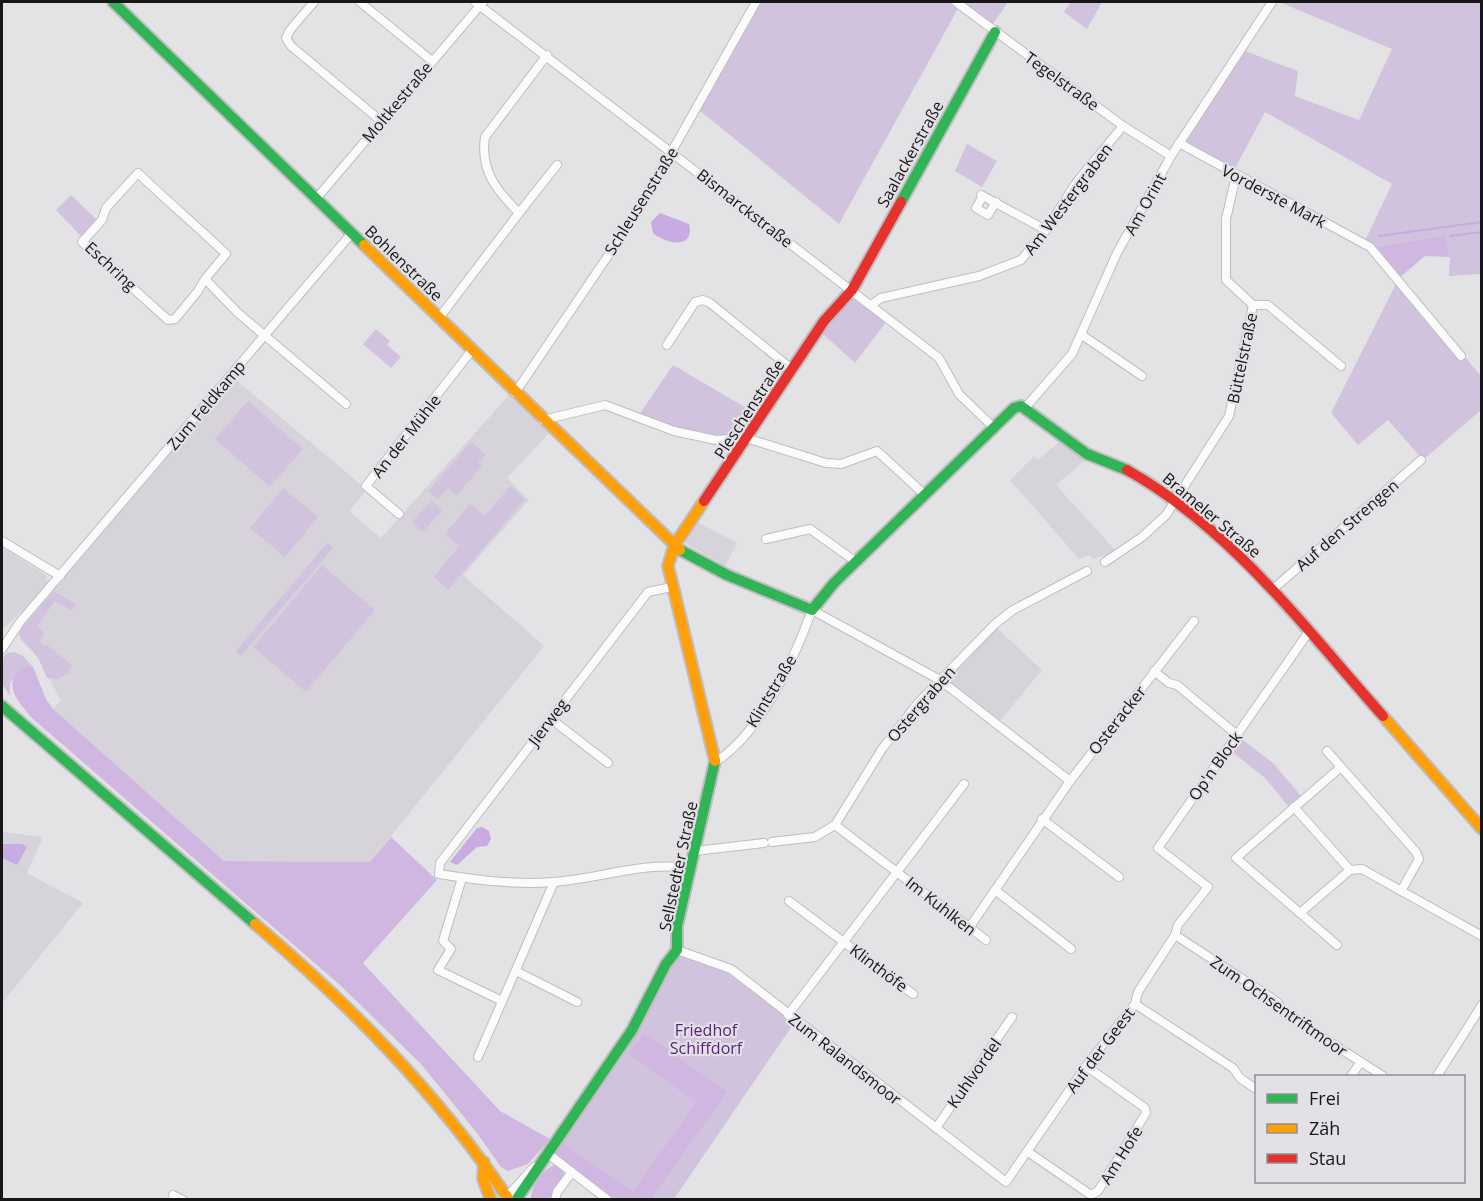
<svg xmlns="http://www.w3.org/2000/svg" width="1483" height="1201" viewBox="0 0 1483 1201" font-family="'Open Sans',sans-serif">
<style>
.built{fill:#d7d3da}
.green{fill:#d1c3dd}
.forest{fill:#cfb7e2}
.water{fill:#c8abe2}
.lines{fill:none;stroke-linecap:round;stroke-linejoin:round}
.stream{stroke:#c8abe2;stroke-width:2}
.street-casing{stroke:#bebdbf;stroke-width:10}
.fast-casing{stroke:#bebdbf;stroke-width:14}
.slow-casing{stroke:#bebdbf;stroke-width:14}
.jam-casing{stroke:#bebdbf;stroke-width:14}
.street{stroke:#fbfbfb;stroke-width:8}
.fast{stroke:#30b455;stroke-width:10}
.slow{stroke:#ff9f0a;stroke-width:10}
.jam{stroke:#e5322d;stroke-width:10}
.labels{text-anchor:middle;stroke-width:4.5;stroke-linejoin:round;paint-order:stroke}
.street-label{font-size:16px;fill:#181718;stroke:#e3e1e5}
.park-label{font-size:16px;fill:#58217c;stroke:#e3e1e5}
</style>
<rect width="100%" height="100%" fill="#e3e2e4"/>
<!-- built -->
<g class="built">
<path d="M234 378 367 490 349 511 381 538 510 394 550 432 507 478 529 500 463 575 544 646 370 862 224 861 53 709 61 700 36 655 20 640V630Z"/>
<path d="M1059 442 1085 460 1056 485 1116 551 1093 559 1089 555 1079 559 1010 480 1034 456 1038 460Z"/>
<path d="M697 522 737 543 725 566 684 542Z"/>
<path d="M2 548 46 575 47 587 2 630Z"/>
<path d="M996 627 1042 670 998 723 944 680Z"/>
<path d="M2 832 43 837 27 873 83 903 2 1003Z"/>
</g>
<!-- green -->
<g class="green">
<path d="M751 2H1008L992 25 961 3 839 224 693 105Z"/>
<path d="M1071 2H1102L1087 29 1064 12Z"/>
<path d="M1279 2H1481V274L1449 276 1450 257 1445 235 1373 248 1364 243 1392 184 1265 112 1233 172 1179 142 1240 49 1298 71 1295 96 1359 120 1392 49Z"/>
<path d="M967 144 997 161 982 187 955 171Z"/>
<path d="M71 195 98 221 82 237 56 210Z"/>
<path d="M1399 278 1481 376V410L1423 460 1388 420 1358 445 1331 413Z"/>
<path d="M850 296 886 322 855 363 822 333Z"/>
<path d="M376 329 390 341 387 345 401 357 391 368 363 344Z"/>
<path d="M673 365 748 409 737 436C702 437 671 426 639 415Z"/>
<path d="M248 401 303 449 270 487 215 439Z"/>
<path d="M471 442 486 455 478 463 482 466 457 495 448 488 438 499 428 491Z"/>
<path d="M510 486 525 499 448 590 434 577 459 546 445 534 470 504 485 516Z"/>
<path d="M283 488 318 517 285 557 250 528Z"/>
<path d="M431 500 442 510 423 532 412 522Z"/>
<path d="M327 543 333 548 241 656 235 652Z"/>
<path d="M322 565 375 610 306 692 253 647Z"/>
<path d="M54 591 77 605 71 611 55 601 37 626 45 633 39 641 45 647 47 645 72 665 69 673 57 679 47 678 39 659 19 635 20 630Z"/>
<path d="M14 652 23 656 33 667H24L10 683V696L2 684V659L7 653Z"/>
<path d="M1239 737 1273 763 1301 796 1289 807 1265 778 1230 750Z"/>
<path d="M679 956 721 968 794 1023 674 1199H613L551 1155 636 1032 671 964Z"/>
</g>
<!-- forest -->
<g class="forest">
<path d="M1445 235 1450 257 1425 256 1399 278 1373 248Z"/>
<path d="M24 667H33L46 699 53 709 224 861 370 862 391 837 437 880 363 963 500 1111 550 1139 528 1164 508 1171 501 1167 477 1133 421 1064 340 985 32 718C18 701 0 683 24 667Z"/>
<path d="M644 1033 727 1092 651 1199H616L554 1155 563 1143 633 1192 696 1102 629 1054Z"/>
<path d="M555 1165 563 1171 564 1175 554 1188 551 1199H531C531 1188 543 1168 555 1165Z"/>
</g>
<!-- water -->
<g class="water">
<path d="M660 213 689 224C695 250 666 244 653 233L651 222Z"/>
<path d="M482 827 489 831 491 839 487 846 477 847 457 865 450 862 477 828Z"/>
<path d="M2 844H22L27 847 17 865 2 858Z"/>
</g>
<g class="lines">
<!-- stream -->
<g class="stream">
<path d="M1379 236 1482 222"/>
<path d="M1450 236 1482 232"/>
</g>
<!-- street casing -->
<g class="street-casing">
<g id="street">
<path d="M314 2 290 30 286 38 291 46 381 121"/>
<path d="M360 2 432 61"/>
<path d="M475 2 939 358 959 394 993 427"/>
<path d="M956 2 1123 126 1171 156"/>
<path d="M1179 143 1370 247 1461 356"/>
<path d="M1236 176 1226 219V280L1253 305"/>
<path d="M981 195 1046 230"/>
<path d="M983 196 976 208 988 215 996 202"/>
<path d="M316 199 483 2"/>
<path d="M519 213 557 165"/>
<path d="M205 279 198 291 175 319 168 320 82 242 102 220 106 208 138 173C167 201 197 226 226 254L205 279 238 313 346 404"/>
<path d="M871 305 881 298 979 276 1021 260 1046 230 1076 183 1123 126"/>
<path d="M1253 305H1268L1341 366"/>
<path d="M439 318 519 213C496 190 480 170 485 137L547 55"/>
<path d="M1082 335 1142 376"/>
<path d="M667 345 695 302 703 300 710 303 793 370"/>
<path d="M515 393 618 241 672 151 756 2"/>
<path d="M1024 409 1072 354 1117 253 1171 156 1272 2"/>
<path d="M543 420 605 405 674 431 716 440 746 438 826 463 841 464 877 451 924 494"/>
<path d="M399 514 366 486 472 350"/>
<path d="M766 539 810 529 855 561"/>
<path d="M2 541 60 576"/>
<path d="M1105 562 1142 537 1166 515 1229 416 1253 305"/>
<path d="M672 587 648 592 440 863 439 874C477 880 515 885 553 882 597 879 646 861 690 868"/>
<path d="M1272 590 1421 460"/>
<path d="M2 649 20 622 351 234"/>
<path d="M1154 671 1169 683 1177 685 1237 735"/>
<path d="M551 719 608 763"/>
<path d="M1327 751 1341 767"/>
<path d="M715 762C761 733 794 659 812 610L940 680 1070 781"/>
<path d="M1294 807 1350 870 1362 869 1482 936"/>
<path d="M1042 819 1119 877"/>
<path d="M835 825 986 940"/>
<path d="M772 842 815 837 835 825 882 749 918 703 995 624 1013 610 1087 571"/>
<path d="M695 851 764 843"/>
<path d="M1350 870 1300 913 1236 858 1341 767 1416 852 1419 859 1401 891"/>
<path d="M462 878 443 941 451 949 438 970 502 1001"/>
<path d="M995 890 1071 949"/>
<path d="M789 901 913 994"/>
<path d="M1300 913 1337 945"/>
<path d="M969 928 1070 781 1194 621"/>
<path d="M1175 935 1270 997 1278 1003 1283 1012 1383 1076"/>
<path d="M677 950 731 969 1006 1182 1086 1066 1135 1004 1138 992 1175 935 1178 925 1208 887 1158 848 1308 633"/>
<path d="M516 971 577 1002"/>
<path d="M1135 1004 1233 1068 1240 1078 1256 1089"/>
<path d="M788 1015 964 784"/>
<path d="M478 1057 554 882"/>
<path d="M1351 1076 1360 1063"/>
<path d="M1437 1076 1482 1005"/>
<path d="M936 1128 1012 1017"/>
<path d="M1028 1152 1091 1195 1098 1191 1146 1113 1145 1108 1086 1066"/>
<path d="M547 1153 608 1200"/>
<path d="M173 1195 183 1200"/>
<path d="M504 1200 534 1167"/>
<path d="M555 1200 557 1192 572 1172"/>
</g>
</g>
<!-- fast casing -->
<g class="fast-casing">
<g id="fast">
<path d="M113 2 364 245"/>
<path d="M901 202 995 32"/>
<path d="M680 550 727 575 812 610 834 583 1014 408 1021 406 1087 454 1127 470"/>
<path d="M2 706 255 924"/>
<path d="M516 1200 632 1030 666 964 677 950V926L715 761"/>
</g>
</g>
<!-- slow casing -->
<g class="slow-casing">
<g id="slow">
<path d="M364 245 680 550"/>
<path d="M704 501 674 546 668 566 715 761"/>
<path d="M1383 716 1482 829"/>
<path d="M255 924C352 1007 438 1094 509 1200"/>
<path d="M484 1162 483 1179 491 1200"/>
</g>
</g>
<!-- jam casing -->
<g class="jam-casing">
<g id="jam">
<path d="M1127 470C1231 528 1305 628 1383 716"/>
<path d="M704 501 824 321 852 290 901 202"/>
</g>
</g>
<!-- street -->
<use href="#street" class="street"/>
<!-- fast -->
<use href="#fast" class="fast"/>
<!-- slow -->
<use href="#slow" class="slow"/>
<!-- jam -->
<use href="#jam" class="jam"/>
</g>
<g class="labels">
<!-- street labels -->
<g class="street-label">
<text transform="translate(1062 81) rotate(36)" y="6">Tegelstraße</text>
<text transform="translate(397 102) rotate(-50)" y="6">Moltkestraße</text>
<text transform="translate(910 154) rotate(-61)" y="6">Saalackerstraße</text>
<text transform="translate(1274 196) rotate(28)" y="6">Vorderste Mark</text>
<text transform="translate(1068 199) rotate(-53)" y="6">Am Westergraben</text>
<text transform="translate(641 201) rotate(-58)" y="6">Schleusenstraße</text>
<text transform="translate(1145 204) rotate(-61)" y="6">Am Orint</text>
<text transform="translate(745 208) rotate(38)" y="6">Bismarckstraße</text>
<text transform="translate(404 263) rotate(44)" y="6">Bohlenstraße</text>
<text transform="translate(111 266) rotate(43)" y="6">Eschring</text>
<text transform="translate(1242 358) rotate(-78)" y="6">Büttelstraße</text>
<text transform="translate(206 405) rotate(-50)" y="6">Zum Feldkamp</text>
<text transform="translate(749 409) rotate(-57)" y="6">Pleschenstraße</text>
<text transform="translate(406 436) rotate(-52)" y="6">An der Mühle</text>
<text transform="translate(1212 515) rotate(40)" y="6">Brameler Straße</text>
<text transform="translate(1347 525) rotate(-41)" y="6">Auf den Strengen</text>
<text transform="translate(771 691) rotate(-59)" y="6">Klintstraße</text>
<text transform="translate(921 704) rotate(-49)" y="6">Ostergraben</text>
<text transform="translate(1117 720) rotate(-52)" y="6">Osteracker</text>
<text transform="translate(548 722) rotate(-53)" y="6">Jierweg</text>
<text transform="translate(1215 766) rotate(-55)" y="6">Op'n Block</text>
<text transform="translate(678 866) rotate(-78)" y="6">Sellstedter Straße</text>
<text transform="translate(941 906) rotate(38)" y="6">Im Kuhlken</text>
<text transform="translate(879 968) rotate(37)" y="6">Klinthöfe</text>
<text transform="translate(1279 1006) rotate(35)" y="6">Zum Ochsentriftmoor</text>
<text transform="translate(1100 1050) rotate(-53)" y="6">Auf der Geest</text>
<text transform="translate(845 1059) rotate(38)" y="6">Zum Ralandsmoor</text>
<text transform="translate(974 1073) rotate(-55)" y="6">Kuhlvordel</text>
<text transform="translate(1121 1155) rotate(-58)" y="6">Am Hofe</text>
</g>
<!-- park labels -->
<g class="park-label">
<text x="706" y="1036">Friedhof<tspan x="706" dy="18">Schiffdorf</tspan></text>
</g>
</g>
<!-- border -->
<rect width="1483" height="1201" fill="none" stroke="#181718" stroke-width="6"/>
<!-- legend -->
<rect x="1255" y="1075" width="210" height="108" fill="#e3e1e5" stroke="#929093" stroke-width="1.5"/>
<rect x="1267" y="1094" width="30" height="9" fill="#30b455" stroke="#929093" stroke-width="1.5"/>
<text x="1309" y="1105" font-size="18" fill="#181718">Frei</text>
<rect x="1267" y="1124" width="30" height="9" fill="#ff9f0a" stroke="#929093" stroke-width="1.5"/>
<text x="1309" y="1135" font-size="18" fill="#181718">Zäh</text>
<rect x="1267" y="1154" width="30" height="9" fill="#e5322d" stroke="#929093" stroke-width="1.5"/>
<text x="1309" y="1165" font-size="18" fill="#181718">Stau</text>
</svg>
